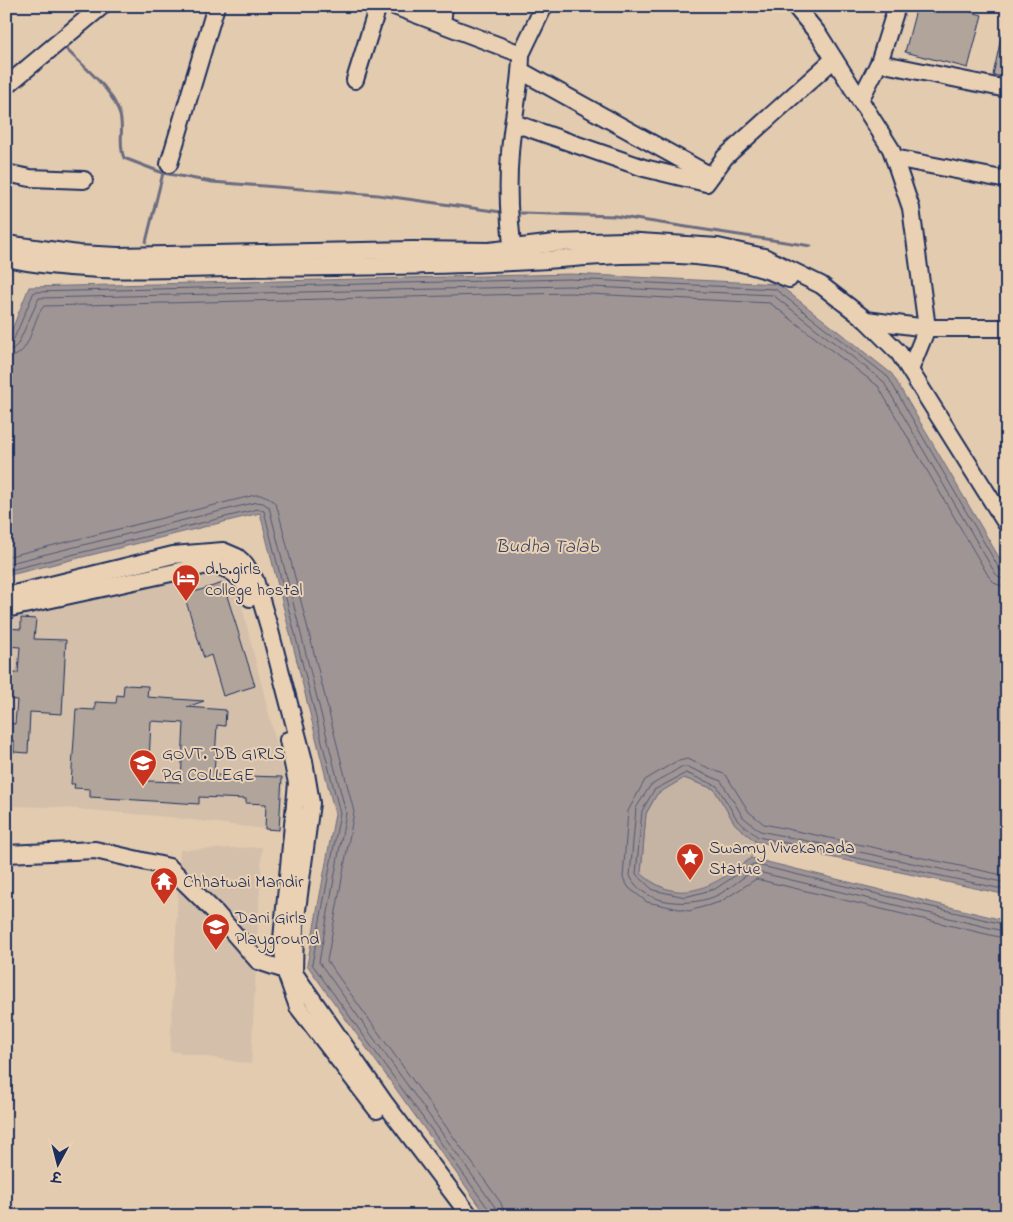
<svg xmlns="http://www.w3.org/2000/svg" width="1013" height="1222" viewBox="0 0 1013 1222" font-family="'Indie Flower','Playpen Sans Deva',sans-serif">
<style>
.built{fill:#d4bfaa}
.green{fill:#c5b3a4;stroke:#707181}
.water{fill:#9f9595;stroke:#6a6c7f}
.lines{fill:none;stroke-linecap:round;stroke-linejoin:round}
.shore{stroke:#505874;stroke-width:1}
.stream{stroke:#6a6c7f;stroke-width:3}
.building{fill:#b0a49b;stroke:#1b2f5e;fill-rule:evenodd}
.minor-casing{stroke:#1b2f5e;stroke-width:20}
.minor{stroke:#ebd1b3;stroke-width:16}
.labels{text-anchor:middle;stroke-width:4;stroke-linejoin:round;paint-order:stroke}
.poi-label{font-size:18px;fill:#1b2f5e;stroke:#ebd1b3;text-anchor:start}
.water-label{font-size:19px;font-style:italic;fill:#354369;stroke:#ebd1b3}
</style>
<rect width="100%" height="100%" fill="#e3cbb0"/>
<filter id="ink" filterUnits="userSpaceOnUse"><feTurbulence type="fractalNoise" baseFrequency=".02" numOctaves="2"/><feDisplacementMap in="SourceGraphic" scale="10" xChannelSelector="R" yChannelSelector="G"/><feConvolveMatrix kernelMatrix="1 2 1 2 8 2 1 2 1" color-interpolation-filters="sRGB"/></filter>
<g filter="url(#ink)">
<!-- built -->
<g class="built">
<path d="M209 575 222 578 239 595 285 778 280 831 169 817 54 807 6 806V612Z"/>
<path d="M262 847 251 1064 170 1051 180 850Z"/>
</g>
<!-- green -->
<path class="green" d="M684 778 714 789 735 824 755 841C754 847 753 856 749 860 736 873 702 894 683 892 666 891 654 884 641 874L646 814 657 794Z"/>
<!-- water -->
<path class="water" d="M570 274 778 284 892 374 1007 571V895L755 841 735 824 714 789 684 778 657 794 646 813 641 873C679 909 716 885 751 858L1007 921V1216H487L307 965 335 814 260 513 6 576V344L29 287Z"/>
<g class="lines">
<!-- shore -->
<g class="shore">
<path d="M6 344 13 341 34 292 569 279 775 289 888 377 1000 570 1007 573"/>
<path d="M6 350 13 349 18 344 39 298 569 286 773 295 883 381 995 573 1000 578 1007 579"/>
<path d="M6 358C33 357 30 321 44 306L569 293 770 303 878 386 989 577 996 584 1007 587"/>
<path d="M6 557 255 495C267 494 274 499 278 510L354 812 327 961 501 1203 505 1216"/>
<path d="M6 564 257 502 263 503 269 507 346 813 319 962 495 1207 497 1216"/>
<path d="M6 571 258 509 264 511 340 813 312 964 490 1211 491 1216"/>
<path d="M1007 876 764 824 749 812 726 775 687 759 675 762 645 780 628 811 623 878 629 888 647 902 689 911 720 902 756 879 1007 939"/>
<path d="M1007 883 760 831 743 817 721 781 688 767H681L650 786 636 808 630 876C644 907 693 907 718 895 731 888 742 877 754 871L1007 932"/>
<path d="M1007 890 758 837 738 821 717 786 686 773 654 790 642 811 636 874 653 890 685 897 715 889 753 864 1007 925"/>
</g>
<!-- stream -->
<g class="stream">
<path d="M66 49C85 68 112 88 120 115 124 129 118 145 124 158L163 173 212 182 378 195 501 212"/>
<path d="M521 213 615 216 811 246"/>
<path d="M146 242 163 173"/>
</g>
</g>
<!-- building -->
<g class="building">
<path d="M917 6H949L982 15 968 68 905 52Z"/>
<path d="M1003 29H1007V78L993 75Z"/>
<path d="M223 583 255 686 223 696 211 655 204 658 184 595Z"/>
<path d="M21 618 36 619 34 639 66 640 62 714 30 712 28 753 14 752V741L6 740V723L15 724 17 700 6 699V673H18L20 647 6 646V628L21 629Z"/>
<path d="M124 685 148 686 147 697 204 701 187 707 226 710 225 726 217 725 214 775 282 777 279 830 265 829 266 804 246 803V799L199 797V804L90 797V789L74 788 75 784H71L76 709 95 710V702L116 703 117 695 123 696ZM151 721 184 723 181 782 148 781Z"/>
</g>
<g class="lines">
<!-- minor casing -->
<g class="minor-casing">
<g id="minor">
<path d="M394 6 521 54C521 87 512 119 510 153 507 188 509 224 514 260"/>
<path d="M795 6 819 35 891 149 911 208 927 328 910 370"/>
<path d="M442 24 444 6"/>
<path d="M521 54 544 6"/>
<path d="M879 63 1007 89"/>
<path d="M521 71 711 176"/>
<path d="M355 80 378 6"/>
<path d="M6 86 102 6"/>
<path d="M860 100 879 63 897 6"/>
<path d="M514 123 644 168 706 183 725 157 834 59"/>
<path d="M894 158 1007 180"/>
<path d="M169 164 216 6"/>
<path d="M6 173 30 178 84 180"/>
<path d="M6 244 78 254 118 256 413 250 489 251 555 243 624 241 718 247 764 257 821 285 866 320 899 353 1007 525"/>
<path d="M6 258C79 274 156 269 231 268 324 267 418 267 512 262 601 258 705 240 789 279"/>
<path d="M866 320 927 328H1007"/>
<path d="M6 596 173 555 223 551 237 557 245 564 255 580 269 627 304 761 311 803 295 925 294 973 384 1102 470 1216"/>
<path d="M6 609 208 565C230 566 244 577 250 598"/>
<path d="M288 740 297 783 282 939 285 970 298 1007 377 1110"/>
<path d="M6 854 95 850 169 867 217 914 258 961 294 973"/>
</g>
</g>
<!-- minor -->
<use href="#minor" class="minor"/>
</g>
</g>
<!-- icons -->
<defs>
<g id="hotel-pin" transform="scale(1.4375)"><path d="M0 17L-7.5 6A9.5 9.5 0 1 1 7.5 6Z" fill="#c8321e" stroke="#ebd1b3"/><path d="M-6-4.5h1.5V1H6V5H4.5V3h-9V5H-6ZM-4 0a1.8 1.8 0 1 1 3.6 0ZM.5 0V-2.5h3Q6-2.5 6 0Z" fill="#fff"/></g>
<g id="university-pin" transform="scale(1.4375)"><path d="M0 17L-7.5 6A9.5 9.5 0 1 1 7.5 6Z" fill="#c8321e" stroke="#ebd1b3"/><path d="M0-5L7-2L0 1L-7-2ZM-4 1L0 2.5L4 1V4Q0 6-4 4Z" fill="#fff"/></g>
<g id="sight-pin" transform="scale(1.4375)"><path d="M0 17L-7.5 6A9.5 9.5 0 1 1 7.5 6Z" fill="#c8321e" stroke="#ebd1b3"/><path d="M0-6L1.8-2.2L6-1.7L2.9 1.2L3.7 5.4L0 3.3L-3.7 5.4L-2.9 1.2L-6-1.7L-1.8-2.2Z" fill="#fff"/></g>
<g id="temple-pin" transform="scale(1.4375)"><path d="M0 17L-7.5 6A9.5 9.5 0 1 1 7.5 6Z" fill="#c8321e" stroke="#ebd1b3"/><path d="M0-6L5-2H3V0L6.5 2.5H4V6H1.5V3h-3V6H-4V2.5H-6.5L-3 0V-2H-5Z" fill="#fff"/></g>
</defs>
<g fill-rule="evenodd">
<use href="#hotel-pin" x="186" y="578"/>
<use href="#university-pin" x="143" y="763"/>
<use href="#sight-pin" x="690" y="857"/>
<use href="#temple-pin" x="164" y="881"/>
<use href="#university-pin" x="216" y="927"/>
</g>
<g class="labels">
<!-- poi labels -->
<g class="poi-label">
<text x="205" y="574">d.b.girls<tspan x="205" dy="21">college hostal</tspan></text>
<text x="162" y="759">GOVT. DB GIRLS<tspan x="162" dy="21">PG COLLEGE</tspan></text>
<text x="709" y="853">Swamy Vivekanada<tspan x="709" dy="21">Statue</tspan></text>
<text x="183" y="887">Chhatwai Mandir</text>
<text x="235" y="923">Dani Girls<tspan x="235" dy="21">Playground</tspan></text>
</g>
<!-- water labels -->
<g class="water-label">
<text x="547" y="552">Budha Talab</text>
</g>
</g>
<!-- margin -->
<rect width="1013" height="1222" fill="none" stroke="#ebd1b3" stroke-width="25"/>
<rect x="12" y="12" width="988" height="1197" fill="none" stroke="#1b2f5e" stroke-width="2" filter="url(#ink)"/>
<!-- north arrow -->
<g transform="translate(58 1164) rotate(187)" stroke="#ebd1b3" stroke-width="4" paint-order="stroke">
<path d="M0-4L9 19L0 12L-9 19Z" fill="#1b2f5e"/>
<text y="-8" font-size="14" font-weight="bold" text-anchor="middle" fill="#1b2f5e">उ</text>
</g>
</svg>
